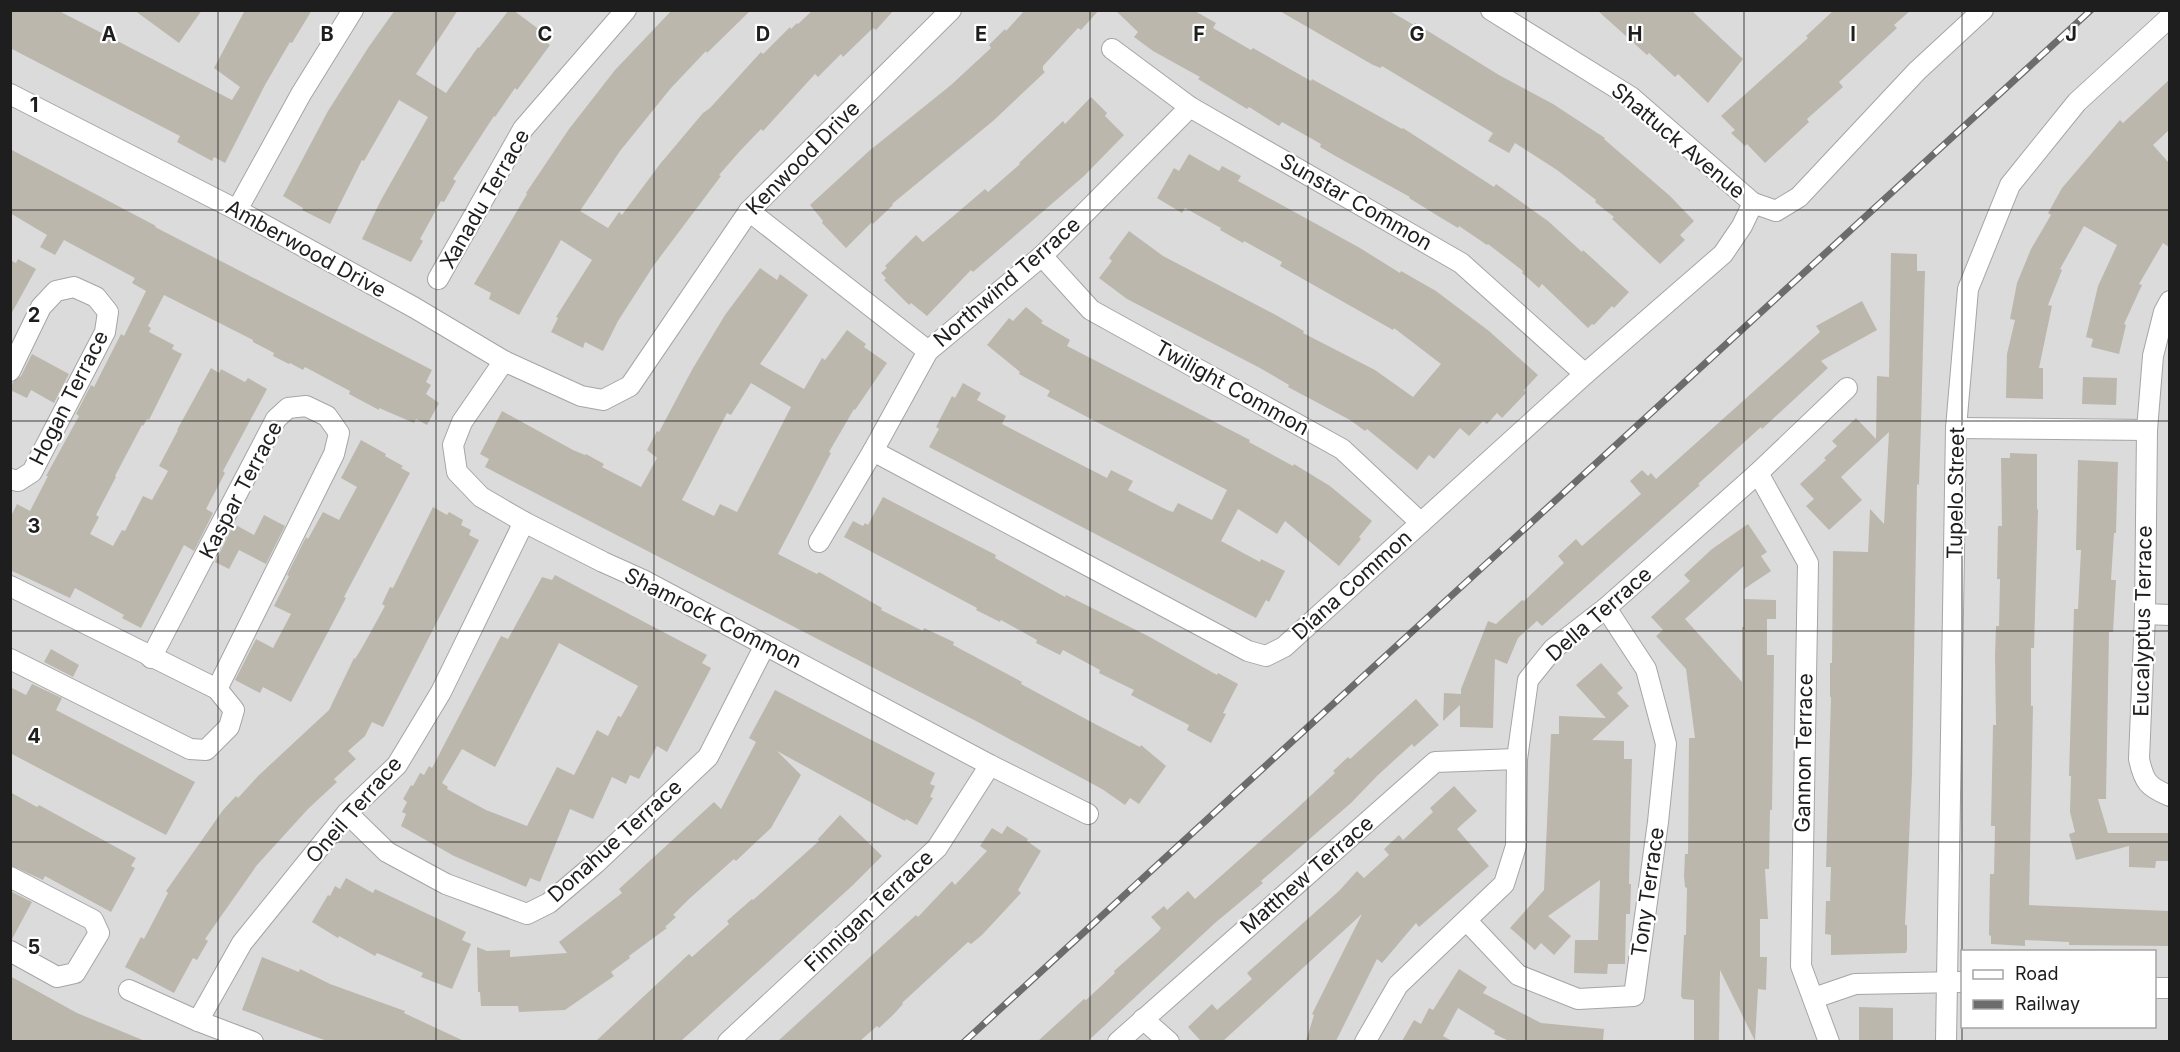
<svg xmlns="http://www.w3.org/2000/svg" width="2180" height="1052" viewBox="0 0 2180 1052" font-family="Inter,sans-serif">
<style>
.residential{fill:#dcdbdb;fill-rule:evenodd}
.building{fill:#bcb7ad;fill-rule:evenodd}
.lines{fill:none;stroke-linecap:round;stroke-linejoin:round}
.street-casing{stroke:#a5a5a5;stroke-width:22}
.street{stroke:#fff;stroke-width:20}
.rail-casing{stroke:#6c6c6c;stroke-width:7}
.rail{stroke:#fff;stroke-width:4.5;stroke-dasharray:14;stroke-linecap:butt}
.grid{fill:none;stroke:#1e1e1e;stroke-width:1.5;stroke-opacity:0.55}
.labels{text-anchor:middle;stroke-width:4.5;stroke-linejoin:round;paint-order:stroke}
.street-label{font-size:21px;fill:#1e1e1e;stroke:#fff}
.grid-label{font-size:20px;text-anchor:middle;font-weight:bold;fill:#1e1e1e;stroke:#fff;stroke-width:4.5;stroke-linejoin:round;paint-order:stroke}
</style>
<rect width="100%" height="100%" fill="#f0eee4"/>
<!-- residential -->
<path class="residential" d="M10 11H2169V1041H11ZM1962 952H2154V1026H1962Z"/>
<!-- building -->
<g class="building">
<path d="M10 10H57L232 100 240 87 214 68 245 10H312L292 43 290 42 265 85 225 163 214 157 212 161 199 154 177 142 180 136 10 48Z"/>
<path d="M134 10H202L179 43Z"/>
<path d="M395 10H458L416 74 446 93 478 47 479 48 509 10H513L544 33 540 38 550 45 517 90 515 88 495 117 494 116 470 153 453 179 456 181 444 202 441 201 420 239 423 241 411 262 362 239 381 200 428 117 399 100 364 161 362 160 330 224 302 210 303 208 283 196 328 111 368 48Z"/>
<path d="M672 10H751L707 53 706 51 671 88 620 151 580 211 608 228 619 212 622 215 660 164 703 113 710 108 761 52 763 54 790 27 791 29 797 23 798 24 813 10H894L876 30 873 28 843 57 841 54 818 77 815 74 763 131 761 129 740 151 719 175 721 176 654 265 618 321 603 351 585 342 583 348 551 332 558 318 556 317 592 260 561 240 519 315 489 299 491 293 474 284 527 194 526 193 569 129 615 70Z"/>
<path d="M1025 10H1099L1081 30 1078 28 1043 66V70L1045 72 993 121 892 204 893 205 873 224 872 222 846 248 822 223 823 221 810 205 869 151 951 85 991 48 989 45 1005 29 1006 31Z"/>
<path d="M1115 10H1193L1216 23 1213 28 1251 50 1253 48 1311 81 1312 79 1402 129 1403 128 1494 187 1496 184 1548 221 1582 252 1583 250 1629 292 1614 308 1612 306 1594 325 1592 324 1588 328 1542 284 1539 288 1522 273 1523 271 1488 244 1487 245 1459 226 1458 228 1438 216 1409 198 1410 197 1339 158 1320 147 1321 144 1282 122 1279 126 1249 107 1247 109 1198 79 1200 77 1153 51 1134 37 1138 32Z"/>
<path d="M1278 10H1388L1414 25 1415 23 1499 75 1553 104 1605 138 1604 139 1670 196 1694 221 1680 235 1685 240 1660 264 1612 219 1614 217 1595 202 1596 200 1557 170 1515 143 1509 153 1488 141 1493 133 1382 66 1381 68 1373 65Z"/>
<path d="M1597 10H1691L1743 59 1708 103 1678 74 1675 77 1649 53 1647 55Z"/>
<path d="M1834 10H1911L1894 25 1897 28 1839 82 1843 87 1807 119 1809 122 1765 163 1747 144 1745 146 1731 133 1735 130 1721 116 1808 38 1806 36Z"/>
<path d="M2169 80V130L2153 145 2169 163V247L2163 243 2139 284 2142 285 2124 324 2126 325 2119 354 2091 347 2093 339 2086 337 2098 286 2117 245 2084 226 2060 269 2062 270 2048 305 2052 306 2039 368H2043V399L2006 398 2007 354 2015 320 2010 319 2017 283 2031 249 2051 215 2048 213 2062 188 2120 120 2123 123Z"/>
<path d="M1091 97 1107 113 1105 116 1124 135 1084 176 973 272 971 270 927 316 911 303 909 305 884 280 886 278 881 273 887 268 885 266 916 235 923 242 985 189 988 192 1020 164 1019 163 1063 121 1065 124Z"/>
<path d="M10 149 156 226 155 227 432 370 426 382 431 385 426 394 439 403 427 425 416 419 414 423 379 408V410L349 394 350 391 305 367 303 370 290 363 289 364 273 356 274 353 253 342V340L164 295 148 326 151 328 149 332 174 345 172 349 182 354 149 420 147 419 143 426 142 425 115 476 116 477 96 515 99 517 90 534 113 546 122 530 125 531 143 496 152 500 168 471 159 466 178 430H177L211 368 219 373 221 369 245 382 248 378 267 389 223 471 225 473 206 509 213 513 194 551 184 545 141 628 122 618 124 615 75 588 70 598 10 570V518L17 504 30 511 48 476H46L79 416 76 414 91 385 94 387 121 334 124 336 146 291 132 283 135 278 64 240 55 255 40 247 47 235 10 213Z"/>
<path d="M1189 154 1219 171 1222 166 1241 176 1238 181 1360 248 1400 273 1401 271 1436 291 1489 331 1538 375 1524 390 1526 393 1502 418 1497 413 1487 424 1483 421 1469 436 1460 428 1434 459 1429 455 1417 470 1367 429 1365 431 1350 420 1288 387 1289 385 1260 368 1127 299 1099 278 1112 261 1109 258 1129 231 1163 256 1274 314 1304 331 1303 333 1375 370 1413 397 1441 364 1394 328 1393 330 1280 266 1282 262 1244 241 1243 243 1220 230 1221 228 1185 208 1182 213 1157 198 1174 168 1179 171Z"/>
<path d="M1891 253 1917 254V271H1925L1921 424 1919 485 1917 484 1912 775 1905 925H1907V950L1906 953 1831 955V935L1825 934 1826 901H1830L1831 867H1826L1831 697H1830V663H1832L1833 551 1868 552 1870 509 1884 524 1889 432 1841 477 1862 500 1829 530 1806 506 1814 499 1800 484 1826 460 1824 458 1837 446 1832 441 1856 418 1876 439 1877 376 1889 377Z"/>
<path d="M18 259 36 269 10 316V260L16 263Z"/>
<path d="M760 268 777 280 780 274 808 295 760 364 804 389 822 358 825 360 847 330 866 344 864 347 887 363 855 410 854 409 829 452 831 453 778 554 817 574 819 572 882 608 881 610 923 631 924 628 954 642 953 645 1022 682 1021 684 1097 725 1140 747 1141 745 1166 766 1139 804 1130 798 1125 805 1102 789 976 721 485 467 489 459 480 454 502 411 573 450 585 455 586 454 604 464 602 467 641 487 657 458 647 450 657 431 659 432 693 368 725 315ZM751 383 791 407 737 512 720 504 714 516 682 500 727 413 731 415Z"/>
<path d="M1862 301 1877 330 1821 361 1828 368 1762 429 1761 427 1698 484 1700 485 1542 626 1537 621 1518 638 1507 664 1495 659 1493 728 1460 727V705L1443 721 1444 693 1461 694V689L1488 621 1496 624 1522 600 1524 601 1564 563 1558 556 1576 539 1582 546 1641 494 1630 481 1642 470 1648 476 1651 473 1656 479 1820 332 1816 326Z"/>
<path d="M1026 307 1043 321 1041 323 1070 340 1067 346 1250 440 1249 442 1293 466 1294 464 1330 486 1372 521 1359 537 1361 539 1339 566 1285 521 1277 534 1238 509 1221 541 1260 562 1261 559 1285 571 1269 602 1266 600 1256 618 929 447 939 429 936 427 952 396 955 398 963 383 981 393 977 400 1006 416 1002 424 1107 478 1111 470 1133 481 1128 490 1167 510 1173 512 1178 503 1212 520 1227 490 1047 396 1050 391 1019 374 1020 372 987 345 1009 318 1013 321Z"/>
<path d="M32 354 69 374 54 403 31 390 27 398 10 390 13 382 21 376Z"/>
<path d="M2083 377 2117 378 2116 405 2082 404Z"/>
<path d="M361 440 386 454 385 456 403 466 401 468 410 473 344 597 346 598 291 702 263 687 260 693 235 680 256 639 273 648 291 614 274 606 289 576 287 575 306 537 308 539 323 512 339 520 357 487 341 478Z"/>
<path d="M2010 453 2037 454V509L2038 510 2034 648H2031V706H2033L2029 905 2169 911V946L2069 945V942L2025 940V946L1991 944V936L1989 935 1990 874H1994L1995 826H1991L1993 725H1996L1995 656 1996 626H1999L2000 579H1997L1998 526H2002L2001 458H2010Z"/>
<path d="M2078 460 2118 462 2116 533H2114L2111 580H2116L2113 632H2109L2106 799H2098L2108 833H2169V861H2156L2155 868 2129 867V846L2076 860 2069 834 2075 832 2070 812 2071 776H2069L2074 609H2078L2081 550H2076Z"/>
<path d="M883 497 996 555 995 558 1065 597 1066 595 1148 636 1217 675 1218 673 1238 684 1223 713 1226 714 1211 743 1187 730 1189 725 1131 695 1134 690 1099 673 1100 670 1063 650 1060 655 1036 643 1037 640 1001 620 1000 622 976 610 977 608 844 537 853 521 863 526 865 523 868 525Z"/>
<path d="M433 507 447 515 449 512 463 520 461 525 471 530 469 535 479 540 383 727 372 722 365 736 348 751 356 759 334 779 337 782 308 809 257 865 205 939 208 941 197 960 193 958 174 993 125 967 141 937 144 939 168 893 166 891 223 810 236 796 238 798 258 776 329 710 354 658 355 659 363 646 385 606 382 604 390 587 393 588Z"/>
<path d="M264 515 285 526 266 564 239 550 229 569 215 562 234 524 254 535Z"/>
<path d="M1748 524 1767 552 1761 556 1771 571 1744 589V566L1685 619 1742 682V627H1744V599L1776 600V619H1767V655H1774L1772 810H1770L1769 869H1765L1768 919H1760V957H1767L1766 990 1758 989 1755 1041 1720 970 1719 1041H1694V1000L1683 999 1681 996 1684 935H1686L1687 888 1685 887 1684 876 1685 854H1688L1689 738H1695L1686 669 1656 636 1663 630 1651 617 1690 581 1684 575 1712 549Z"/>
<path d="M555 575 707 655 702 663 711 668 667 752 657 746 639 779 630 775 626 784 612 777 593 819 570 809 540 882 530 878 526 887 454 856 401 826 406 814 402 812 407 802 403 799 411 785 413 786 420 773 424 775 429 766 432 768 501 636 508 639 542 577 552 580ZM559 643 638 686 621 717 618 716 608 736 597 730 574 775 557 767 527 826 486 810 447 789 448 787 442 783 462 749 495 767Z"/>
<path d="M51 649 79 665 73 677 44 662Z"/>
<path d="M1601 663 1623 688 1617 693 1629 706 1592 740 1624 741V759H1632L1629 884H1631L1630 914H1626L1625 964H1608L1607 974 1574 973 1575 940H1598L1600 880 1548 916 1571 936 1554 955 1541 943 1535 950 1510 928 1544 890 1551 734H1559V716L1606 718 1576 685Z"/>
<path d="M32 684 62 698 56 710 195 782 166 835 10 753V687L26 695Z"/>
<path d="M775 690 935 773 930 784 935 786 930 797 933 798 917 825 906 819 905 821 777 751 801 775 771 828 736 861 734 859 689 899 673 915 676 917 665 927 667 928 629 956 630 958 611 972 614 976 565 1010 519 1012 518 1006H481L480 992H478L477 947 487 951 510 950V957L567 953 559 942 622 893 619 889 714 802 721 809 756 742 749 738Z"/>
<path d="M1416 699 1439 725 1414 747 1412 744 1377 776 1351 803 1261 881 1263 883 1215 923 1088 1041H1038L1084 999 1086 1000 1115 973 1114 971 1158 932 1161 928 1151 917 1164 906 1167 910 1188 891 1195 899 1292 813 1335 773 1333 771 1348 757 1350 759Z"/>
<path d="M1454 786 1477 811 1457 829 1489 866 1419 927 1416 923 1382 963 1377 959 1336 1041H1306L1314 1015 1312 1014 1362 914 1223 1041H1201L1188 1027 1212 1004 1217 1010 1252 979 1247 973 1339 891 1357 871 1364 878 1389 855 1384 849 1399 835 1403 840 1433 812 1430 808Z"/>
<path d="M10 792 37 807 39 805 136 858 131 866 135 868 111 912 45 876 43 880 10 865Z"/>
<path d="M840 815 882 856 852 886 681 1041H596L689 954 692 957 729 924 727 921 752 899 753 900 819 841 818 839Z"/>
<path d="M1007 826 1028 839 1027 841 1041 851 1018 890 1021 893 982 935 971 944 968 942 902 1003 903 1004 893 1015 879 1028 877 1026 860 1041H778L916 915 918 917 952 881 955 885 987 851 980 846 992 828 1002 834Z"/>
<path d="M346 878 373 893 375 889 466 932 462 940 471 944 452 989 421 977 423 973 377 953 375 956 339 936 338 938 312 922 328 895 330 896 335 886 340 889Z"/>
<path d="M10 891 32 902 12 939H10Z"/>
<path d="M262 957 299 972 300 969 330 984 405 1011 404 1013 464 1041H327L242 1010Z"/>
<path d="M1459 969 1487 987 1483 993 1541 1023 1604 1029 1603 1041H1509L1494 1034 1495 1031 1458 1008 1443 1036 1452 1041H1402L1414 1020 1421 1024 1429 1008 1433 1010Z"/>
<path d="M10 976 77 1013 145 1041H10Z"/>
<path d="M1859 1007 1893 1008V1041H1859Z"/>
</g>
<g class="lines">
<!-- street casing -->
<g class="street-casing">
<g id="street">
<path d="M1491 10 1631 97 1753 203 1776 211 1799 197 1917 71 1983 10"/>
<path d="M1112 49 1190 107 1461 263 1585 374"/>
<path d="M10 94 237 210 415 308 504 361 581 396 603 400 630 386 749 211 951 10"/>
<path d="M237 210 301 94 353 10"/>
<path d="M749 211 928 351"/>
<path d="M1042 256 1091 310 1342 449 1421 523"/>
<path d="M438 279 523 129 626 10"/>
<path d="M2170 301 2164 312 2153 356 2147 430 2145 614 2139 759C2144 782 2148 787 2170 796"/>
<path d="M504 361 462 422 453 445 457 472 481 497 524 522 603 562 643 580 990 765 1088 814"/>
<path d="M10 371 41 307 56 291 74 287 96 297 108 312 105 332 32 472 18 481 10 479"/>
<path d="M1956 428 2147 430"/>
<path d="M873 451 1248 651 1266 656 1284 647 1585 374 1723 254 1742 226 1753 203"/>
<path d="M1758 473 1808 563 1801 966 1829 1042"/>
<path d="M819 542 873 451 928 351 1042 256 1190 107"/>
<path d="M10 586 217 689 234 710 229 727 206 750 190 749 10 659"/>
<path d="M2145 614 2170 615"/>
<path d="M151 658 276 419 288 408 306 406 327 416 339 433 334 454 217 689"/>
<path d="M347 813 387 852 446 884 527 914 549 903 596 863 708 757 765 645"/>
<path d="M10 877 93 920 99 933 75 973 57 977 10 951"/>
<path d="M1467 921 1518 975 1578 999 1634 996 1658 822 1666 744 1646 669 1606 608"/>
<path d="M2154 988H2170"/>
<path d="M129 990 198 1021 253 1042"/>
<path d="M1814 998 1855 984 1962 982"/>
<path d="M1143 1019 1169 1042"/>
<path d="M198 1021 242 943 347 813 397 765 441 692 524 522"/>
<path d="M728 1042 937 848 990 765"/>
<path d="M1118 1042 1435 762 1517 759"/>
<path d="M1365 1042 1398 985 1504 884 1516 846 1517 759 1528 680 1553 649 1606 608 1758 473 1847 388"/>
<path d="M1946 1042 1956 428 1968 289 2010 185 2077 102 2170 17"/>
</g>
</g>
<!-- street -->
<use href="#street" class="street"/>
<!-- rail casing -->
<g class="rail-casing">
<path id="rail" d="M964 1042 2091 10"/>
</g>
<!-- rail -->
<use href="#rail" class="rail"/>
</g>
<!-- grid -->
<path class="grid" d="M218 10V1042M436 10V1042M654 10V1042M872 10V1042M1090 10V1042M1308 10V1042M1526 10V1042M1744 10V1042M1962 10V1042M10 210H2170M10 421H2170M10 631H2170M10 842H2170"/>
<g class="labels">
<!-- street labels -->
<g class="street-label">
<text transform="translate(1678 141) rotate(40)" y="7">Shattuck Avenue</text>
<text transform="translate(803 158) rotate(-45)" y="7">Kenwood Drive</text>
<text transform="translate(485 199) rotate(-60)" y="7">Xanadu Terrace</text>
<text transform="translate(1356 202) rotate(30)" y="7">Sunstar Common</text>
<text transform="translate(306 249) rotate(29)" y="7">Amberwood Drive</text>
<text transform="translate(1007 282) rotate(-41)" y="7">Northwind Terrace</text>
<text transform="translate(1232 388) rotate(29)" y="7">Twilight Common</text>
<text transform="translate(69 398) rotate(-63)" y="7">Hogan Terrace</text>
<text transform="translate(241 490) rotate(-62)" y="7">Kaspar Terrace</text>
<text transform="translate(1956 493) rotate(-89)" y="7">Tupelo Street</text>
<text transform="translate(1352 585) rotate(-42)" y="7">Diana Common</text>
<text transform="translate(1599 614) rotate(-41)" y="7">Della Terrace</text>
<text transform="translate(713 618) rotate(27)" y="7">Shamrock Common</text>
<text transform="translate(2143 621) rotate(-89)" y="7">Eucalyptus Terrace</text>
<text transform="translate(1804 753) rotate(-89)" y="7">Gannon Terrace</text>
<text transform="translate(354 810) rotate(-49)" y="7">Oneil Terrace</text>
<text transform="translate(615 841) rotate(-42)" y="7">Donahue Terrace</text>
<text transform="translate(1307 875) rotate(-41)" y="7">Matthew Terrace</text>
<text transform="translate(1648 892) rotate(-82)" y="7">Tony Terrace</text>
<text transform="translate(869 911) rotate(-43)" y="7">Finnigan Terrace</text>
</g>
</g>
<g class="grid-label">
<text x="109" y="41">A</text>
<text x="327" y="41">B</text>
<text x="545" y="41">C</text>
<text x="763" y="41">D</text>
<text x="981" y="41">E</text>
<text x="1199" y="41">F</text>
<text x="1417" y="41">G</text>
<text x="1635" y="41">H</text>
<text x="1853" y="41">I</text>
<text x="2071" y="41">J</text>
<text x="34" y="112">1</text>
<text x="34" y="322">2</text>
<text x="34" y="533">3</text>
<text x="34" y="743">4</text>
<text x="34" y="954">5</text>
</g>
<!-- border -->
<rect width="2180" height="1052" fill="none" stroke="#1e1e1e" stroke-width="24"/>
<!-- legend -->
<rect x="1961" y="950" width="195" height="78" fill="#ffffff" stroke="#a5a5a5" stroke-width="1.5"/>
<rect x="1973" y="970" width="30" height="9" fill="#ffffff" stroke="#a5a5a5" stroke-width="1.5"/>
<text x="2015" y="980" font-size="18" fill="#1e1e1e">Road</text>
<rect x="1973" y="1000" width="30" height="9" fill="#6c6c6c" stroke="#a5a5a5" stroke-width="1.5"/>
<text x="2015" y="1010" font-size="18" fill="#1e1e1e">Railway</text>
</svg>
